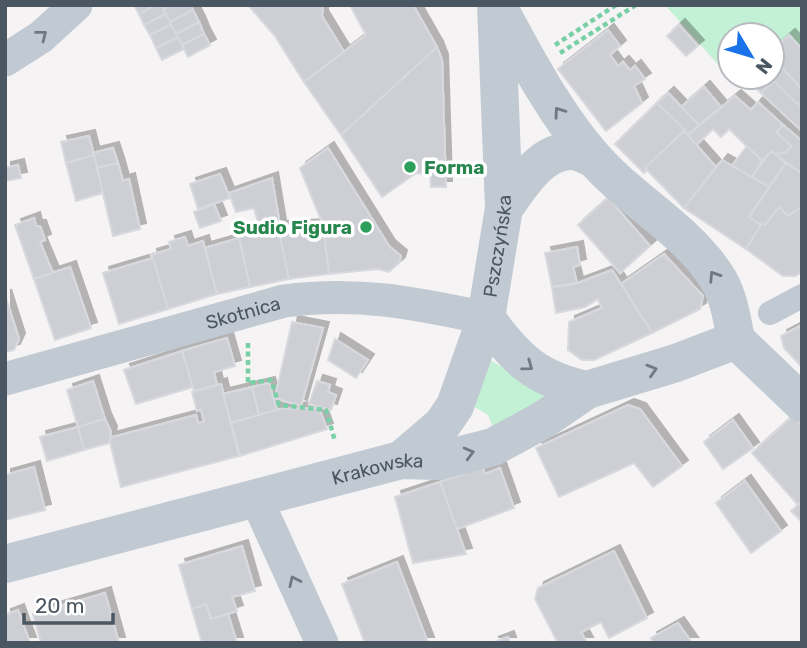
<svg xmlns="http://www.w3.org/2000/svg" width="807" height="648" viewBox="0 0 807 648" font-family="Rubik,sans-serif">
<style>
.green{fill:#c3f1d5}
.building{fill:#cdcfd5;stroke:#d7d9de;stroke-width:2;filter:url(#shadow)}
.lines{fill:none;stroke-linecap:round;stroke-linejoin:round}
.path{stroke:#7ad0a6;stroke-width:4.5;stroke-dasharray:5 3.5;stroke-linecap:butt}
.pedestrian{stroke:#c1cad2;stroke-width:24}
.minor{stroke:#c1cad2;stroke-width:33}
.tertiary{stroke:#c1cad2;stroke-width:38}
.oneway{stroke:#6e7983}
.leisure-dot{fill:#2e9e5b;stroke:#fff;stroke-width:2.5}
.labels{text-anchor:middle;stroke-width:7;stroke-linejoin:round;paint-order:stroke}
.leisure-label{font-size:19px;font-weight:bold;fill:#27864d;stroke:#fff;text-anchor:start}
.street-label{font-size:19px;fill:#4a5661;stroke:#fff}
</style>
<defs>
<filter id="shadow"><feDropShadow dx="6" dy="-6" stdDeviation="0" flood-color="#0004"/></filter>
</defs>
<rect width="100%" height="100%" fill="#f5f3f3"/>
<!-- green -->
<g class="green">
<path d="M665 5H802V49L789 35 772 50V35H730V77H750L738 87Z"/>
<path d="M486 358 547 392 535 406 494 429 488 415 470 404Z"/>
</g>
<!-- building -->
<g class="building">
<path d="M134 5H156L139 14Z"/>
<path d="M156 5H161L166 14 144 25 139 14Z"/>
<path d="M172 5H190L193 10 170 22 163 10Z"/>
<path d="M248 5H323L322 16 344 52 304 82 275 36Z"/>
<path d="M350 5H413L437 47 341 135 304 82 366 35Z"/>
<path d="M193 10 199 22 176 34 170 22Z"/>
<path d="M166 14 171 25 150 35 144 25Z"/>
<path d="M199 22 204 34 182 45 176 34Z"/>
<path d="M171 25 178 37 156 48 150 35Z"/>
<path d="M679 25 698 46 686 56 667 36Z"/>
<path d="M608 30 620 46 610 55 618 66 623 62 630 70 635 66 645 79 634 86 642 103 606 131 558 69Z"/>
<path d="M204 34 210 45 188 57 182 45Z"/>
<path d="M789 35 802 49V90L772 56V50Z"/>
<path d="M178 37 184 49 162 60 156 48Z"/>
<path d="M437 47 442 60 446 187H431L430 174 416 173 382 197 341 135Z"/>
<path d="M772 56 802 90V101L797 105 770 77Z"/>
<path d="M750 77H770L774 81 761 93 747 80Z"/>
<path d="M774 81 802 109V131L761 93Z"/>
<path d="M704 87 721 107 699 125 681 107Z"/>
<path d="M668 93 699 125 688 135 657 103Z"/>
<path d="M735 96 751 110 758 102 783 125 776 132 792 146 785 153 775 154 771 151 762 161 729 129 721 137 713 129 696 145 688 135Z"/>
<path d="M657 103 685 130 645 168 647 170 644 173 615 144Z"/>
<path d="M783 125 802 141V174L775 154 785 153 792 146 776 132Z"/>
<path d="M684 131 716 167 684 208 645 168Z"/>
<path d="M89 136 94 155 66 163 61 142Z"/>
<path d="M747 146 762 161 752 177 732 166Z"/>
<path d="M113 148 118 163 97 168 93 153Z"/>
<path d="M328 148 389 246 401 256 399 263 389 272 378 269 329 274 323 225 300 168Z"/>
<path d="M771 151 786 163 769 187 752 177Z"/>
<path d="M94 155 103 193 76 201 66 163Z"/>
<path d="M722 160 769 187 749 217 761 225 746 249 684 208Z"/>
<path d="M118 163 123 181 129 179 140 229 113 236 97 168Z"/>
<path d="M786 163 802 174V207L788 216 779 207 765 225H761L749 217Z"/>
<path d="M18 165 21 178 5 181V168Z"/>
<path d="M220 174 230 198 198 209 190 184Z"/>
<path d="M272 178 289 279 250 287 238 232 259 226 254 208 236 212 229 193Z"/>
<path d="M608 198 650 246 620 273 578 225Z"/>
<path d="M214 204 221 221 200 228 194 212Z"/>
<path d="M779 207 788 216 802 207V272L795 276H783L746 249 762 223 765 225Z"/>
<path d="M34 218 36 226H40L45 240 40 242 53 273 34 279 15 225Z"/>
<path d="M323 225 329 274 289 279 278 227Z"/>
<path d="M185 237 188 246 203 241 217 294 168 309 151 255 171 249 169 242Z"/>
<path d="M239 238 250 287 217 294 205 248Z"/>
<path d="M577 247 580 265 573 267 577 283 552 287 545 253Z"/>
<path d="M664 254 703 296 700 309 652 333 621 284Z"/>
<path d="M153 258 168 309 119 324 103 273Z"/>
<path d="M70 267 91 328 55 340 34 279Z"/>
<path d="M612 270 652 333 594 360H582L568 350 569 322 602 308 598 299 585 307 556 313 552 287 575 284Z"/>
<path d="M5 295 19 339 14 350 5 352Z"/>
<path d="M292 322 323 328 301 406 275 398Z"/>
<path d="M802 325V367L784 348 781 336Z"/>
<path d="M227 338 235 366 214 372 217 385 194 391 182 351Z"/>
<path d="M335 339 368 360 356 378 328 360Z"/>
<path d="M182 351 193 387 136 404 124 370Z"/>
<path d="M93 381 105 419 78 427 67 390Z"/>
<path d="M317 381 330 385 328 392 336 395 331 410 309 404Z"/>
<path d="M269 383 277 410 259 415 252 387Z"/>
<path d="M221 384 239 456 121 487 109 438 196 415 198 423 204 422 201 409 197 411 192 392Z"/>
<path d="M252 387 259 415 231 423 223 394Z"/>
<path d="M628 405 640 409 682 466 653 487 634 463 559 497 536 448Z"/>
<path d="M319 408 327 429 240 456 231 423 280 409Z"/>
<path d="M793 416 802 425V502L798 505 752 453Z"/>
<path d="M105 419 111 432 109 443 84 450 78 427Z"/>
<path d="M733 420 753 448 723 469 704 442Z"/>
<path d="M78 427 84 450 47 461 40 437Z"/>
<path d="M34 467 45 510 5 520V475Z"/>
<path d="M482 467 485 474 500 468 514 508 457 529 440 482Z"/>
<path d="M745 481 781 531 751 553 716 503Z"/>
<path d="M440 482 466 554 413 563 395 497Z"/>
<path d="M802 502V522L791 511Z"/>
<path d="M242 546 255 591 232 597 237 611 211 619 206 604 192 609 179 565Z"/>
<path d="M614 551 647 618 609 638 601 622 581 632 587 643H558L535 599 538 588Z"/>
<path d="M397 562 428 643H365L342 584Z"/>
<path d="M105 593 119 643H41L33 614Z"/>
<path d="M206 604 211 619 228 614 237 643H202L192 609Z"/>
<path d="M18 610 30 643H5V615Z"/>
<path d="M678 623 692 643H654L651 638Z"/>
<path d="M508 637 510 643H492Z"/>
</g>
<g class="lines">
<!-- path -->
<g class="path">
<path d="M555 45 616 5"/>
<path d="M560 53 636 5"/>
<path d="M248 343V383L271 380 279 405 326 410 335 441"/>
</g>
<!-- pedestrian -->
<path class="pedestrian" d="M770 313 802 296"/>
<!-- minor -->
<g class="minor">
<path d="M5 60 41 37 76 5"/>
<path id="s1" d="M5 379 284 301C358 291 414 303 486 318"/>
<path d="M256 498 322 643"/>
</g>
<!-- tertiary -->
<g class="tertiary">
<path d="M501 12C528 62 555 113 592 156 629 200 687 229 718 279 729 297 732 319 736 340"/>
<path d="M504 208C520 187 540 151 571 151 578 151 587 156 593 158"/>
<path d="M486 318C516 359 536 379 587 390"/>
<path d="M736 340 802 403"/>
<path id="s2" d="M401 460 442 425 455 406 486 318 504 208 496 5"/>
<path id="s3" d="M5 564 401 460 438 461 493 447 543 420 587 390 676 363 736 340"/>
</g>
</g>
<!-- one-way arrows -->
<defs><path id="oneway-chevron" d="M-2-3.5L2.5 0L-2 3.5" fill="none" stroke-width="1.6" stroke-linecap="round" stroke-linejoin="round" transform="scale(1.75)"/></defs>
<g class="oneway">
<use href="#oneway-chevron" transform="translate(42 35) rotate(-38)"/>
<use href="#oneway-chevron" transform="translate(559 112) rotate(-125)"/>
<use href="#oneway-chevron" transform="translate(714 276) rotate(-123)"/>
<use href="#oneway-chevron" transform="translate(528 366) rotate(36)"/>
<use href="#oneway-chevron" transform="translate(652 370) rotate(-17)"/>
<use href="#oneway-chevron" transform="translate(469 453) rotate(-15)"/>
<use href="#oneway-chevron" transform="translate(294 581) rotate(-115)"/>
</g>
<!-- markers -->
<g class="leisure-dot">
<circle cx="410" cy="167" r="7"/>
<circle cx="366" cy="227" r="7"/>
</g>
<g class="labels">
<!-- leisure labels -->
<g class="leisure-label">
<text x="424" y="174">Forma</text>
<text x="352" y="234" text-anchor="end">Sudio Figura</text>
</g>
<!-- street labels -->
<g class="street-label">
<text dy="7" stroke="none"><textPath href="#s2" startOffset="243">Pszczyńska</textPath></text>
<text dy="7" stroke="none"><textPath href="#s1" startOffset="247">Skotnica</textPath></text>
<text dy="7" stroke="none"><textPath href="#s3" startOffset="385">Krakowska</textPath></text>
</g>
</g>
<!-- border -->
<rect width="807" height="648" fill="none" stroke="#4a5661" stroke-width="14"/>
<!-- north arrow -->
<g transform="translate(751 56) rotate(128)"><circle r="33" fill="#ffffff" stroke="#b7bbc0" stroke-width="2"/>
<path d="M0-5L12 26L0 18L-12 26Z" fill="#1a73e8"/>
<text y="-10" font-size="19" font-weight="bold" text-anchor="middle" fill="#4a5661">N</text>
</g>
<!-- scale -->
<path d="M24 613v10h89v-10" fill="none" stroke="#4a5661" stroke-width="3.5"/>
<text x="35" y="613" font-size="21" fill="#4a5661" stroke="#ffffff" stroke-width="5" paint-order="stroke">20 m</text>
</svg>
